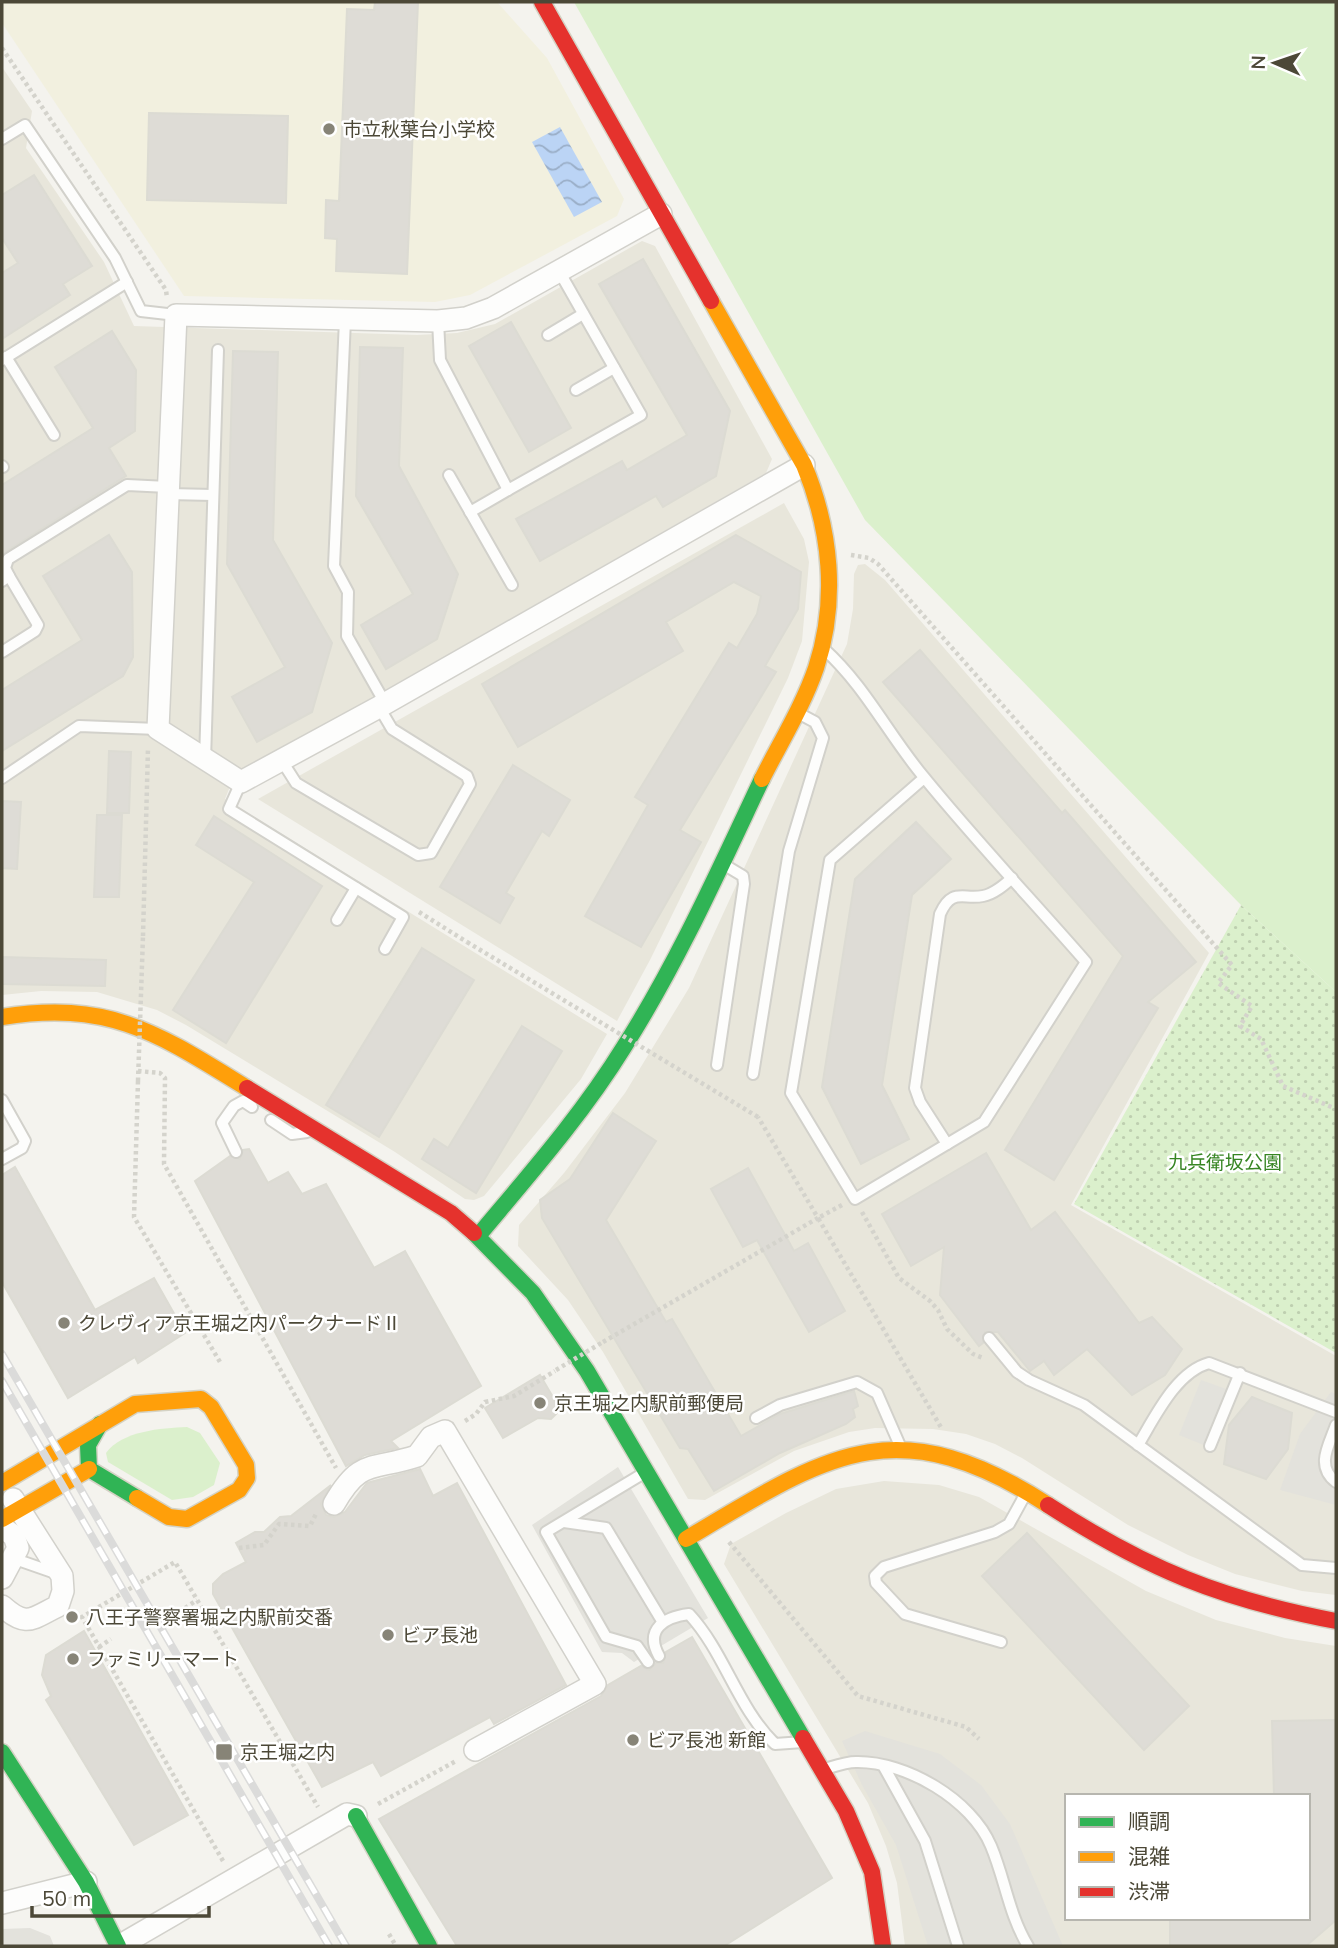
<svg xmlns="http://www.w3.org/2000/svg" width="1338" height="1948" viewBox="0 0 1338 1948" font-family="Mulish,'Noto Sans JP',sans-serif">
<style>
.residential{fill:#e8e6db;fill-rule:evenodd}
.education{fill:#f2f0df}
.grass{fill:#dbf0cc}
.park{fill:url(#park-dots)}
.parking{fill:#e3e2dc}
.water{fill:url(#water-waves)}
.building{fill:#dedcd6;stroke:#dcdbd3;stroke-width:2}
.lines{fill:none;stroke-linecap:round;stroke-linejoin:round}
.lane-casing{stroke:#d2d1cb;stroke-width:14}
.street-casing{stroke:#d2d1cb;stroke-width:24}
.fast-casing{stroke:#d4d2c4;stroke-width:19}
.slow-casing{stroke:#d4d2c4;stroke-width:19}
.jam-casing{stroke:#d4d2c4;stroke-width:19}
.path{stroke:#d4d3cc;stroke-width:4.5;stroke-dasharray:3.5 3.5;stroke-linecap:butt}
.lane{stroke:#fdfdfc;stroke-width:10}
.street{stroke:#fdfdfc;stroke-width:21}
.fast{stroke:#30b455;stroke-width:16}
.slow{stroke:#ff9f0a;stroke-width:16}
.jam{stroke:#e5322d;stroke-width:16}
.rail-casing{stroke:#dbdbda;stroke-width:8}
.rail{stroke:#fff;stroke-width:5;stroke-dasharray:16;stroke-linecap:butt}
.path-bridge{stroke:#d4d3cc;stroke-width:4.5;stroke-dasharray:3.5 3.5;stroke-linecap:butt}
.poi-dot{fill:#878477;stroke:#fff;stroke-width:2.5}
.labels{text-anchor:middle;stroke-width:5;stroke-linejoin:round;paint-order:stroke}
.poi-label{font-size:19px;fill:#4c4837;stroke:#fff;text-anchor:start}
.park-label{font-size:19px;fill:#378523;stroke:#fff}
</style>
<defs>
<pattern id="park-dots" width="8" height="8" patternUnits="userSpaceOnUse" patternTransform="scale(1.75)"><rect width="8" height="8" fill="#dbf0cc"/><path d="M2 2h.1M6 6h.1" fill="none" stroke="#becfb0" stroke-width="1.8" stroke-linecap="round"/></pattern>
<pattern id="water-waves" width="16" height="10" patternUnits="userSpaceOnUse" patternTransform="scale(1.75)"><rect width="16" height="10" fill="#bbd4f5"/><path d="M0 5q4-4 8 0t8 0" fill="none" stroke="#9aaec7"/></pattern>
</defs>
<rect width="100%" height="100%" fill="#f4f3ee"/>
<!-- residential -->
<g class="residential">
<path d="M2 67 32 111 26 148 104 262 134 326 417 335 457 333 495 324 642 241 655 246 772 459 766 473 249 768 237 769 225 799 607 1034 581 1079 484 1196 474 1200 465 1199 395 1152 186 1025 157 1010 97 992 41 991 2 995Z"/>
<path d="M784 503 804 539 809 562 802 641 788 678 650 960 617 1021 258 799Z"/>
<path d="M865 564 885 580 1209 953 1071 1205 1336 1356V1595L1302 1591 1235 1574 1188 1555 1128 1525 1022 1458 995 1444 966 1434 933 1429 875 1428 849 1432 794 1451 705 1500 688 1499 603 1352 568 1300 518 1246 519 1225 564 1173 625 1093 689 988 847 644 853 609 854 574 858 565Z"/>
<path d="M884 1481 939 1485 979 1497 1146 1591 1216 1620 1285 1638 1336 1646V1946H905L897 1883 886 1846 868 1803 724 1564 731 1544 786 1513 836 1489ZM1067 1796H1308V1918H1067Z"/>
</g>
<!-- education -->
<path class="education" d="M2 2H497L547 58 624 199 617 216 470 295 435 302 184 296 2 23Z"/>
<!-- grass -->
<g class="grass">
<path d="M574 2H1336V992L1241 905 865 520Z"/>
<path d="M187 1427 200 1433 220 1463 214 1485 193 1497 172 1500 108 1462 106 1453C122 1431 161 1428 187 1427Z"/>
</g>
<!-- park -->
<path class="park" d="M1241 905 1336 992V1353L1074 1204Z"/>
<!-- parking -->
<g class="parking">
<path d="M1201 1380 1229 1390 1206 1446 1179 1435Z"/>
<path d="M1331 1392 1336 1394V1505L1280 1490 1300 1434Z"/>
<path d="M618 1467 708 1618 634 1662 622 1653 602 1652 532 1525Z"/>
<path d="M865 1731 940 1754 981 1785 1010 1824 1063 1946H928L896 1845 862 1785 842 1741Z"/>
<path d="M30 1928 50 1936 54 1946H2V1929Z"/>
</g>
<!-- water -->
<path class="water" d="M560 127 602 202 574 217 532 142Z"/>
<!-- building -->
<g class="building">
<path d="M375 2H418L407 274 336 271 337 239 325 238 326 200 339 201 347 9 374 10Z"/>
<path d="M149 113 288 116 286 203 147 200Z"/>
<path d="M34 175 92 266 63 284 70 295 2 339V273L18 263 2 238V195Z"/>
<path d="M643 259 730 411 716 476 663 507 656 496 540 561 516 519 622 461 627 470 687 435 599 284Z"/>
<path d="M511 322 571 428 529 452 469 346Z"/>
<path d="M112 331 136 370 135 431 109 448 126 476 2 554V485L93 428 55 367Z"/>
<path d="M360 347 403 348 399 466 458 574 437 639 386 669 361 625 413 594 356 496Z"/>
<path d="M233 351 278 352 273 540 332 643 312 712 257 742 232 697 285 667 227 564Z"/>
<path d="M109 535 132 572 133 657 123 676 2 751V690L82 640 43 576Z"/>
<path d="M736 535 801 572 798 609 765 666 776 672 680 830 701 842 641 947 585 916 648 805 635 797 729 643 737 648 757 614 761 596 734 582 666 622 683 651 518 747 482 684Z"/>
<path d="M920 650 1062 813 1065 810 1196 962 1148 1002 1158 1008 1054 1180 1005 1150 1123 956 883 682Z"/>
<path d="M109 751 131 752 129 813H107Z"/>
<path d="M513 765 570 800 549 836 542 831 506 893 514 898 500 923 440 887Z"/>
<path d="M2 801 21 802 17 869 2 868Z"/>
<path d="M97 815H122L119 897H94Z"/>
<path d="M214 816 322 886 226 1043 173 1010 254 882 196 845Z"/>
<path d="M916 822 951 859 912 895 882 1085 909 1139 861 1164 822 1087 855 879Z"/>
<path d="M422 948 474 980 379 1137 326 1105Z"/>
<path d="M2 957 106 960 105 986 2 984Z"/>
<path d="M522 1026 562 1051 476 1193 422 1159 434 1139 448 1148Z"/>
<path d="M613 1113 656 1141 606 1220 666 1322 672 1319 741 1436 780 1414 854 1391 858 1406 853 1409 855 1417 846 1424 780 1453 714 1491 688 1449 680 1448 542 1218 540 1200 570 1179Z"/>
<path d="M249 1149 268 1183 288 1172 302 1194 326 1184 374 1268 405 1251 481 1386 391 1441 398 1448 365 1455 346 1466 195 1181 230 1156 240 1159 243 1150Z"/>
<path d="M986 1153 1031 1230 1055 1212 1139 1323 1152 1317 1182 1349 1165 1375 1132 1395 1087 1349 1054 1375 1044 1361 1030 1371 998 1332H985L983 1343 979 1346 940 1295 944 1247 911 1266 882 1214Z"/>
<path d="M15 1167 95 1310 154 1278 185 1333 138 1363 135 1357 68 1398 2 1282V1175Z"/>
<path d="M748 1168 794 1251 808 1243 845 1311 809 1332 757 1240 743 1247 711 1189Z"/>
<path d="M540 1375 557 1404V1413L551 1419 538 1418 503 1438 485 1408Z"/>
<path d="M1252 1397 1292 1413 1288 1449 1266 1479 1224 1464 1229 1425Z"/>
<path d="M420 1469 433 1496 457 1483 566 1685 494 1724 490 1717 381 1776 373 1762 322 1787 213 1594V1584L223 1574 246 1562 236 1543 255 1532H264L280 1517 291 1516 331 1485 321 1504 326 1515 334 1517 345 1512 367 1483Z"/>
<path d="M1027 1533 1189 1706 1144 1750 982 1576Z"/>
<path d="M84 1631 188 1815 134 1845 46 1700 51 1696 42 1675 46 1655Z"/>
<path d="M692 1637 832 1878 724 1946H457L379 1819 601 1696 608 1685 641 1666 649 1670 656 1663H663L666 1652Z"/>
<path d="M1336 1720V1920L1306 1946H1170V1918H1308V1796H1274L1272 1721Z"/>
</g>
<g class="lines">
<!-- lane casing -->
<g class="lane-casing">
<g id="lane">
<path d="M2 139 25 125 115 258 141 311 176 315"/>
<path d="M345 320 334 566 348 592 347 636 385 703"/>
<path d="M438 321 440 360 508 490 641 415 559 271"/>
<path d="M548 335 583 314"/>
<path d="M6 357 54 435"/>
<path d="M2 360 127 282"/>
<path d="M576 390 614 368"/>
<path d="M2 466 3 467"/>
<path d="M449 475 512 585"/>
<path d="M168 494 213 495"/>
<path d="M470 512 508 490"/>
<path d="M2 581 9 576 5 568 8 559 127 485 168 487"/>
<path d="M824 649C865 686 888 734 923 776 975 840 1032 900 1086 962L984 1122 855 1199 791 1093 830 860 924 778"/>
<path d="M2 652 35 631 38 625 9 576"/>
<path d="M205 760 218 350"/>
<path d="M282 761 296 783 418 855 431 853 470 784 467 776 392 729 379 707"/>
<path d="M2 778 79 726 158 729"/>
<path d="M241 782 229 809 403 917 385 949"/>
<path d="M337 920 356 888"/>
<path d="M717 1065 744 884 743 876 723 864"/>
<path d="M753 1074 789 851 823 738 815 722 798 713"/>
<path d="M2 1100 25 1141 22 1148 2 1159"/>
<path d="M271 1120 292 1134 307 1132"/>
<path d="M947 1144 920 1102 915 1088 940 914C952 887 963 900 983 896 994 894 1004 885 1012 878"/>
<path d="M236 1152 222 1123 234 1106 243 1101 252 1107"/>
<path d="M989 1338 1017 1372 1029 1380 1084 1405 1302 1565 1336 1568"/>
<path d="M756 1418 780 1405 857 1382 877 1393 901 1448"/>
<path d="M1336 1425C1329 1445 1315 1466 1336 1482"/>
<path d="M1138 1445C1155 1417 1176 1372 1209 1363L1336 1412"/>
<path d="M1210 1446 1240 1373"/>
<path d="M644 1473 546 1532 606 1637 637 1646 648 1662"/>
<path d="M564 1522 606 1528 662 1621"/>
<path d="M15 1559 58 1574"/>
<path d="M1001 1642 905 1614 876 1583 875 1576 884 1567 995 1532 1009 1524 1026 1493"/>
<path d="M659 1656C644 1629 665 1617 689 1614 725 1653 737 1707 775 1744L803 1742"/>
<path d="M884 1767 925 1841 958 1946"/>
<path d="M825 1769C835 1766 846 1762 856 1762 906 1761 972 1800 991 1846 1005 1879 1009 1915 1028 1946"/>
</g>
</g>
<!-- street casing -->
<g class="street-casing">
<g id="street">
<path d="M661 214 493 308 466 318 438 321 176 315 158 729 241 782 379 707 804 465"/>
<path d="M334 1504C361 1457 372 1471 417 1456L431 1437 445 1431 595 1684 475 1750"/>
<path d="M2 1527 14 1536 18 1548 2 1578"/>
<path d="M2 1606C27 1628 31 1619 58 1606L63 1591 62 1576 13 1499"/>
<path d="M2 1903 86 1882"/>
<path d="M119 1946 347 1814 356 1816"/>
</g>
</g>
<!-- fast casing -->
<g class="fast-casing">
<g id="fast">
<path d="M474 1233 533 1293 587 1371 803 1738"/>
<path d="M478 1236C529 1175 582 1115 624 1047 678 962 719 870 762 779"/>
<path d="M100 1424 88 1445 89 1469 137 1498"/>
<path d="M2 1752 86 1882 118 1946"/>
<path d="M356 1816 429 1946"/>
</g>
</g>
<!-- slow casing -->
<g class="slow-casing">
<g id="slow">
<path d="M711 301 804 465C831 530 838 601 816 668 803 706 780 743 762 779"/>
<path d="M2 1017C111 1000 159 1034 247 1088"/>
<path d="M2 1483 135 1404 201 1399 211 1407 246 1465 247 1478 239 1490 187 1519 169 1517 137 1498"/>
<path d="M2 1519 89 1469"/>
<path d="M686 1539C827 1455 894 1406 1048 1505"/>
</g>
</g>
<!-- jam casing -->
<g class="jam-casing">
<g id="jam">
<path d="M542 2 711 301"/>
<path d="M247 1088 451 1213 474 1233"/>
<path d="M1048 1505C1147 1569 1220 1599 1336 1621"/>
<path d="M803 1738 846 1811 872 1872 883 1946"/>
</g>
</g>
<!-- path -->
<g class="path">
<path d="M2 48 166 290 167 298"/>
<path d="M851 555 869 558 878 564 1232 965 1218 983 1252 1006 1240 1026 1261 1039 1283 1086 1336 1109"/>
<path d="M419 912 467 942"/>
<path d="M143 936 148 748"/>
<path d="M138 1071 160 1073 165 1078 164 1164 336 1468"/>
<path d="M138 1081 134 1217 220 1362"/>
<path d="M842 1205 818 1218 942 1429"/>
<path d="M862 1212 899 1278 930 1301 938 1310 947 1329 973 1354 983 1358"/>
<path d="M603 1342 818 1218 758 1117"/>
<path d="M465 1421 476 1414 485 1402 514 1396 555 1371"/>
<path d="M729 1542 858 1696 966 1727 979 1739"/>
<path d="M239 1548 264 1545 279 1524 310 1526 316 1514"/>
<path d="M185 1608 197 1600"/>
<path d="M99 1647 111 1639"/>
<path d="M378 1804 456 1761"/>
<path d="M223 1861 82 1617 175 1562 318 1807"/>
<path d="M389 1934 396 1946"/>
</g>
<!-- lane -->
<use href="#lane" class="lane"/>
<!-- street -->
<use href="#street" class="street"/>
<!-- fast -->
<use href="#fast" class="fast"/>
<!-- slow -->
<use href="#slow" class="slow"/>
<!-- jam -->
<use href="#jam" class="jam"/>
<!-- rail casing -->
<g class="rail-casing">
<g id="rail">
<path d="M2 1354 346 1946"/>
<path d="M2 1381 329 1946"/>
</g>
</g>
<!-- rail -->
<use href="#rail" class="rail"/>
<!-- path-bridge -->
<g class="path-bridge">
<path d="M467 942 758 1117"/>
<path d="M138 1081 143 936"/>
<path d="M556 1370 603 1342"/>
</g>
</g>
<!-- markers -->
<g class="poi-dot">
<circle cx="329" cy="129" r="7"/>
<circle cx="64" cy="1323" r="7"/>
<circle cx="540" cy="1403" r="7"/>
<circle cx="72" cy="1617" r="7"/>
<circle cx="388" cy="1635" r="7"/>
<circle cx="73" cy="1659" r="7"/>
<circle cx="633" cy="1740" r="7"/>
<rect x="215" y="1743" width="18" height="18" rx="3.5"/>
</g>
<g class="labels">
<!-- poi labels -->
<g class="poi-label">
<text x="343" y="136">市立秋葉台小学校</text>
<text x="78" y="1330">クレヴィア京王堀之内パークナードⅡ</text>
<text x="554" y="1410">京王堀之内駅前郵便局</text>
<text x="86" y="1624">八王子警察署堀之内駅前交番</text>
<text x="402" y="1642">ビア長池</text>
<text x="87" y="1666">ファミリーマート</text>
<text x="647" y="1747">ビア長池 新館</text>
<text x="240" y="1759">京王堀之内</text>
</g>
<!-- park labels -->
<g class="park-label">
<text x="1225" y="1169">九兵衛坂公園</text>
</g>
</g>
<!-- border -->
<rect width="1338" height="1948" fill="none" stroke="#4c4837" stroke-width="7"/>
<!-- legend -->
<rect x="1065" y="1794" width="245" height="126" fill="#ffffff" stroke="#b7b6af" stroke-width="2"/>
<rect x="1079" y="1817" width="35" height="10" fill="#30b455" stroke="#b7b6af" stroke-width="2"/>
<text x="1128" y="1829" font-size="21" fill="#4c4837">順調</text>
<rect x="1079" y="1852" width="35" height="10" fill="#ff9f0a" stroke="#b7b6af" stroke-width="2"/>
<text x="1128" y="1864" font-size="21" fill="#4c4837">混雑</text>
<rect x="1079" y="1887" width="35" height="10" fill="#e5322d" stroke="#b7b6af" stroke-width="2"/>
<text x="1128" y="1899" font-size="21" fill="#4c4837">渋滞</text>
<!-- north arrow -->
<g transform="translate(1275 63) rotate(272)" stroke="#ffffff" stroke-width="5" paint-order="stroke">
<path d="M0-5L12 26L0 18L-12 26Z" fill="#4c4837"/>
<text y="-10" font-size="19" font-weight="bold" text-anchor="middle" fill="#4c4837">N</text>
</g>
<!-- scale -->
<path d="M32 1906v10h177v-10" fill="none" stroke="#4c4837" stroke-width="3.5"/>
<text x="42" y="1906" font-size="21" fill="#4c4837" stroke="#ffffff" stroke-width="5" paint-order="stroke">50 m</text>
</svg>
